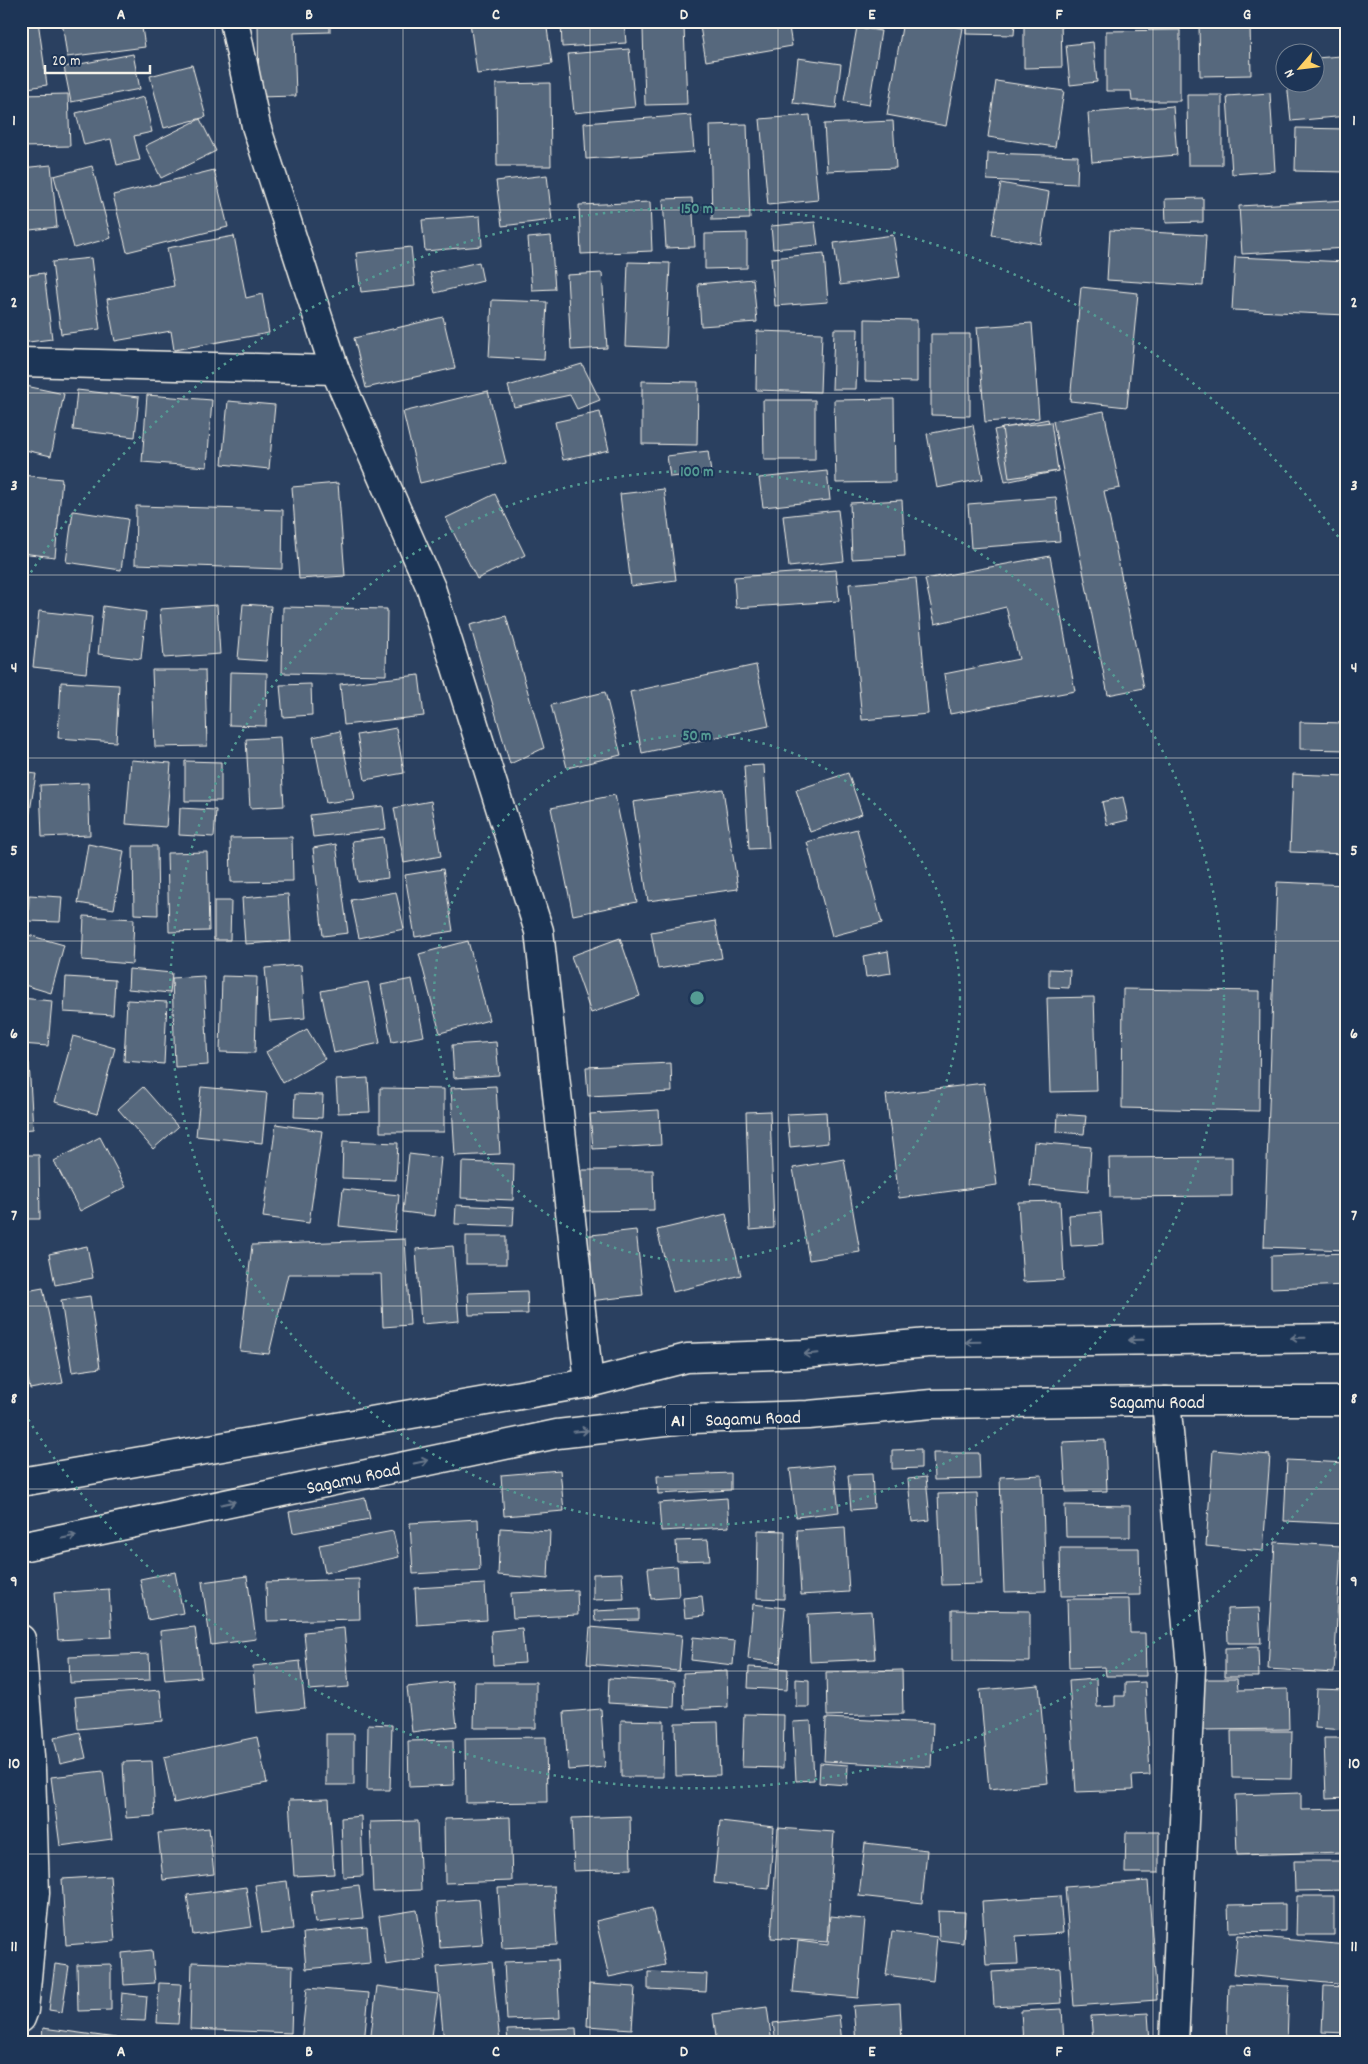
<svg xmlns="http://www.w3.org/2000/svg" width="1368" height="2064" viewBox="0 0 1368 2064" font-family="Dekko,sans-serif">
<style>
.building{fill:#56677d;stroke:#f4f1e8}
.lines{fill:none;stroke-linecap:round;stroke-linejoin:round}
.minor-casing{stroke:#f4f1e8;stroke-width:31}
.highway-casing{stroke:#f4f1e8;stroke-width:31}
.minor{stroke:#1d3557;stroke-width:28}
.highway{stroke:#1d3557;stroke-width:28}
.oneway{stroke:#68778a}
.grid{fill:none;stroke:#f4f1e8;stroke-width:1;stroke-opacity:0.55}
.ring{fill:none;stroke:#549b93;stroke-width:2.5;stroke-dasharray:2.5 5}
.labels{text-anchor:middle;stroke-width:4;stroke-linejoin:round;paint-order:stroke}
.shield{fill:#1d3557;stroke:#b4b9bc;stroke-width:1}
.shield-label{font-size:18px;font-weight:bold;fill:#f4f1e8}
.street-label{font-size:19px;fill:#f4f1e8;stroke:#1d3557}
.centre{fill:#549b93;stroke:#1d3557;stroke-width:2.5}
.ring-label{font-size:15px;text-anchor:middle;font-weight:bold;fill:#549b93;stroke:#1d3557;stroke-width:4;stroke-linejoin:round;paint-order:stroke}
.neatline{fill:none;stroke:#f4f1e8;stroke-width:2}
.grid-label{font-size:16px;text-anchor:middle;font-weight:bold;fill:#f4f1e8}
</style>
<rect width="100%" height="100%" fill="#2a4060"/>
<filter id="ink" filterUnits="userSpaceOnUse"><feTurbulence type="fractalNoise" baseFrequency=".02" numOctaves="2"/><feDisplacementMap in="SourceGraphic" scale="10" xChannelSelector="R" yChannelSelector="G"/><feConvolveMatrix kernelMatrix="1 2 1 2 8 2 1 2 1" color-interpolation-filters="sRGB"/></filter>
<g filter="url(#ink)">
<!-- building -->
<g class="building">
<path d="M21 21H38L47 85 21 89Z"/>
<path d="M62 21H141L145 47 67 57Z"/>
<path d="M258 21H330V32L294 33 296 96 259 97Z"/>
<path d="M546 21 552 64 477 74 470 22Z"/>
<path d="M561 21H624L626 43 562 47Z"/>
<path d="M699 21H788L792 46 706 61Z"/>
<path d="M903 21H924L963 28 946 126 887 115Z"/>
<path d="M966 21H1015L1014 35 966 34Z"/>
<path d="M1024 21H1061L1062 67 1024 68Z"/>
<path d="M1250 23 1251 75 1200 76 1199 24Z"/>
<path d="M684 27 687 104 645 105 643 29Z"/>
<path d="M857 27 881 31 869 105 844 101Z"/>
<path d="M1180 30V101H1132L1131 91H1106V31Z"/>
<path d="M1093 42 1097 82 1070 85 1066 45Z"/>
<path d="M629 49 635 107 574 113 568 54Z"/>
<path d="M133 54 140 89 71 102 64 67Z"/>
<path d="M1341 56 1347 116 1291 121 1287 82H1316V58Z"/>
<path d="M798 58 841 64 836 108 793 103Z"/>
<path d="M192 65 206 117 164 128 150 76Z"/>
<path d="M996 81 1064 91 1055 147 988 137Z"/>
<path d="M550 83 551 166H497L496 84Z"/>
<path d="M1270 93 1275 171 1232 174 1227 96Z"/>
<path d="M68 94 70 146 21 147V95Z"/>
<path d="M1187 95H1222V165H1188Z"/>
<path d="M144 97 152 132 134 136 140 160 117 165 111 139 84 145 76 113Z"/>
<path d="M1173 106 1177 155 1092 162 1088 113Z"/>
<path d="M691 115 694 152 586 159 584 123Z"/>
<path d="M810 115 818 200 768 205 760 119Z"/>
<path d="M200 119 216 151 161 178 145 146Z"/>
<path d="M893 121 896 168 827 171 824 124Z"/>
<path d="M747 124 750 219 712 220 710 125Z"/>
<path d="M1296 128 1347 129V172L1295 171Z"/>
<path d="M988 153 1078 156 1077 184 987 180Z"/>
<path d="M51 165 57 227 21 231V168Z"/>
<path d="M92 166 111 238 74 248 54 176Z"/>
<path d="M214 170 228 227 127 252 113 195Z"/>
<path d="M547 175 552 220 502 226 496 181Z"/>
<path d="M1001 183 1049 192 1041 244 992 235Z"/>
<path d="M692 198 695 247 666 248 663 199Z"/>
<path d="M1203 198V222L1166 223 1165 199Z"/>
<path d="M1347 200V248L1242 254 1239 206Z"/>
<path d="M650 202 652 251 581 254 579 205Z"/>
<path d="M480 216 482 246 425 251 422 220Z"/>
<path d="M815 222 818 245 773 249 771 226Z"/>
<path d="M1110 230 1206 235 1203 286 1107 280Z"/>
<path d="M747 233V268L705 269V234Z"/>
<path d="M893 235 900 277 840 285 834 243Z"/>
<path d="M234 236 246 298 262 294 269 333 174 350 171 331 115 341 107 299 174 286 167 248Z"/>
<path d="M551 236 555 289 532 290 528 238Z"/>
<path d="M411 247 415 286 361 292 356 253Z"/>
<path d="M824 253 828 302 775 306 771 258Z"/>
<path d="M1235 257 1347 262V315L1232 310Z"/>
<path d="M91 258 100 329 61 334 52 262Z"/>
<path d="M479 262 483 281 435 293 430 273Z"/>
<path d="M628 262 670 263 666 348 625 346Z"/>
<path d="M44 273 52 339 21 343V276Z"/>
<path d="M602 273 607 348 571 350 567 275Z"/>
<path d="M753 279 757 322 701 326 698 284Z"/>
<path d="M1081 287 1138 293 1127 407 1070 401Z"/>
<path d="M492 300 547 302 544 360 489 357Z"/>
<path d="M443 317 455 368 366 388 354 338Z"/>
<path d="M865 319 917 320V382L865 381Z"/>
<path d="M1032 323 1039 418 985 422 977 327Z"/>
<path d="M834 329H858L856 389H832Z"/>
<path d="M757 331 822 333 820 392 756 390Z"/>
<path d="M931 334H970V416L931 415Z"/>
<path d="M582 364 600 400 577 409 570 395 514 407 508 386Z"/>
<path d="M642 381 698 382 697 445 642 444Z"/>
<path d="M21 385 64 394 51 456 21 449Z"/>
<path d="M77 390 139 397 135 437 73 430Z"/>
<path d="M488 391 506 463 420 483 403 412Z"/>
<path d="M147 395 212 400 207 467 142 462Z"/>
<path d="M894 399 895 482 836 483 834 400Z"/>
<path d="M763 400H815V460H764Z"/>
<path d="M228 401 275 405 269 469 222 464Z"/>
<path d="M1104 411 1120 488 1104 491 1144 688 1108 695 1053 421Z"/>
<path d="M600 412 609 450 563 460 555 422Z"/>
<path d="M1048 419 1058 471 1005 482 994 430Z"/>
<path d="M1051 422 1058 471 1009 478 1002 428Z"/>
<path d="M973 425 983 479 937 488 927 434Z"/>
<path d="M708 451 711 473 670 477 667 456Z"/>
<path d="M827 471 830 500 763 507 759 478Z"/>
<path d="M21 475 62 479 55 557 21 553Z"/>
<path d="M338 483 345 576 299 579 292 487Z"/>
<path d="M664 489 676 580 631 586 620 494Z"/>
<path d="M495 494 525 555 477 579 446 518Z"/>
<path d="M1056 497 1060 541 971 548 968 504Z"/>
<path d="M902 500 905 556 852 559 850 503Z"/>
<path d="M136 506 283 510 282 569 135 564Z"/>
<path d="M838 510 844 561 789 567 783 516Z"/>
<path d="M73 511 128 519 121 570 66 562Z"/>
<path d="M1050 556 1075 691 950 714 944 674 1019 659 1006 607 935 624 925 579Z"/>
<path d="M836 570 839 601 736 608 734 577Z"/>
<path d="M916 578 928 714 862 720 849 584Z"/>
<path d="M243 604 271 606 266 661 238 659Z"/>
<path d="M217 605 220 654 164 658 160 609Z"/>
<path d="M103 606 146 612 141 659 98 654Z"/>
<path d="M283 607 387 609 386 675 282 673Z"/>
<path d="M39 611 92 617 86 673 33 667Z"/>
<path d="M506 616 544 748 510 764 470 625Z"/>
<path d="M756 665 769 726 642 753 630 692Z"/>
<path d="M152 670H205L207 746 155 747Z"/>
<path d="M230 672 267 673 266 726 229 725Z"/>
<path d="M419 675 424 716 344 725 340 684Z"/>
<path d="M61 682 119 685 116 742 58 738Z"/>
<path d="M311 684 312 715 283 717 280 685Z"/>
<path d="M605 692 621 755 567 768 551 705Z"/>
<path d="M1300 722 1347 723V750L1300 749Z"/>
<path d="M396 728 404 773 365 780 357 735Z"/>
<path d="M340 731 354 799 326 803 313 737Z"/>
<path d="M280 737 284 806 250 808 246 739Z"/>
<path d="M131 760 171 763 166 827 126 824Z"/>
<path d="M185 761 221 762V801H185Z"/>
<path d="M764 765 769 848 749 849 744 766Z"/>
<path d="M21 772 36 774 27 830 21 829Z"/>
<path d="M848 773 862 814 810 832 796 790Z"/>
<path d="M1293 774 1347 776V854L1290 852Z"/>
<path d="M88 783 90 835 42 837 40 785Z"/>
<path d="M723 789 738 889 648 901 633 802Z"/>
<path d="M615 795 637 902 573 915 551 808Z"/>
<path d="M1123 797 1128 820 1107 825 1102 802Z"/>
<path d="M431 801 441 856 404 863 394 808Z"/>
<path d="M383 806 386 829 313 837 310 815Z"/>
<path d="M180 808 216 810 214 837 179 835Z"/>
<path d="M857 829 882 923 832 936 807 842Z"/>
<path d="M292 837 293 881 231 882 230 838Z"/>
<path d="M383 837 388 878 358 882 352 841Z"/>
<path d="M88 844 124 851 114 909 78 903Z"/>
<path d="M336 844 348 933 323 936 313 848Z"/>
<path d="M133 846H157L158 915 134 914Z"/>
<path d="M207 852 209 931 169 932 167 853Z"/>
<path d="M443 869 453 931 415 937 405 875Z"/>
<path d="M1277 882 1347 885V1250L1264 1247Z"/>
<path d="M396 892 404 929 359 938 351 900Z"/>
<path d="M288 894 291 941 245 944 242 898Z"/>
<path d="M29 895 62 897 60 922 28 921Z"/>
<path d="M214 901H231L230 940H214Z"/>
<path d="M84 916 134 919 132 964 82 960Z"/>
<path d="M715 921 722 958 658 969 651 932Z"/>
<path d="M21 933 64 945 51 993 21 984Z"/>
<path d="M620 938 640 996 591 1013 571 956Z"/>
<path d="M468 941 489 1020 440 1033 419 954Z"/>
<path d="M888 951 891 973 866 977 863 956Z"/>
<path d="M301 965 305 1018 270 1021 265 968Z"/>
<path d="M129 969 172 973 170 993 128 989Z"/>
<path d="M1049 969 1070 970 1069 988 1049 987Z"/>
<path d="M204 976 208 1065 175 1067 172 978Z"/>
<path d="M222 976 257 977 255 1053 220 1052Z"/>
<path d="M66 977 115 980 113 1015 64 1012Z"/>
<path d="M412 979 424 1036 392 1042 381 985Z"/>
<path d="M368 982 380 1043 334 1053 321 991Z"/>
<path d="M1123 989 1260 991 1259 1111 1122 1108Z"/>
<path d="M1094 997 1097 1091 1050 1092 1047 998Z"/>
<path d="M21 998 52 1001 48 1046 21 1044Z"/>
<path d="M127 1000 167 1002 164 1064 124 1061Z"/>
<path d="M307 1029 325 1059 283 1083 266 1052Z"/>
<path d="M73 1036 115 1048 97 1114 55 1102Z"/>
<path d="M496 1042 499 1075 454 1078 452 1045Z"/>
<path d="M29 1063 33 1129 21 1130V1064Z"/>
<path d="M671 1063 672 1092 588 1096 586 1067Z"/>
<path d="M368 1078 370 1112 338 1113 336 1080Z"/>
<path d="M984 1083 997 1185 899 1198 886 1095Z"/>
<path d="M496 1086 500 1154 455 1156 451 1088Z"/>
<path d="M143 1087 178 1127 153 1149 118 1109Z"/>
<path d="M201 1087 267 1093 262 1143 196 1136Z"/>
<path d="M380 1088 444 1089V1132H380Z"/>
<path d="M295 1094 323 1095 322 1118 294 1117Z"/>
<path d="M659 1110 661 1145 593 1149 590 1114Z"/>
<path d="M770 1111 774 1228 750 1230 746 1112Z"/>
<path d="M826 1112 828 1143 790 1147 787 1114Z"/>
<path d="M1058 1114 1086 1116 1084 1134 1057 1132Z"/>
<path d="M276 1124 322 1131 309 1223 263 1217Z"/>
<path d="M100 1137 126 1187 80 1211 54 1161Z"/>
<path d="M343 1141 398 1143 396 1180 342 1178Z"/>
<path d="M1034 1142 1091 1147 1088 1192 1030 1186Z"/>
<path d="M409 1154 441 1158 435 1216 403 1212Z"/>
<path d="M21 1155H39L40 1219H21Z"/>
<path d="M1232 1157V1196L1110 1197 1109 1158Z"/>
<path d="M844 1159 860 1252 809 1260 793 1168Z"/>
<path d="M462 1162 514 1164 513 1200 461 1198Z"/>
<path d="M582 1170H653L654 1210 582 1211Z"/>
<path d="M343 1189 399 1195 395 1232 339 1226Z"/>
<path d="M1060 1201 1064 1280 1023 1282 1018 1202Z"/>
<path d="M456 1205 514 1208 513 1226 455 1224Z"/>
<path d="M1101 1212 1103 1244 1071 1246 1069 1215Z"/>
<path d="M726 1214 741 1275 673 1292 657 1230Z"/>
<path d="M636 1230 643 1295 589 1301 582 1236Z"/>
<rect x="466" y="1236" width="40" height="28"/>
<path d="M405 1239 410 1325 383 1327 381 1274H288L269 1354 240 1351 252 1245Z"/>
<path d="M87 1246 93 1278 55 1285 49 1254Z"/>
<path d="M453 1246 459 1321 421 1324 416 1249Z"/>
<path d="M1347 1253V1285L1271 1288V1256Z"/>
<path d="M43 1288 63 1383 30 1389 21 1347V1292Z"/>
<path d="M527 1291 528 1314 469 1315 468 1293Z"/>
<path d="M90 1296 100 1368 72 1372 61 1300Z"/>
<path d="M1105 1440 1107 1491 1066 1492 1063 1442Z"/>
<path d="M921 1449V1468L892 1469V1450Z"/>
<path d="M1213 1450 1270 1455 1263 1551 1206 1546Z"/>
<path d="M933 1453H979L980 1479 934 1480Z"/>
<path d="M1287 1460 1347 1463V1524L1284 1521Z"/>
<path d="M834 1465 839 1512 796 1517 790 1469Z"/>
<path d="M560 1470 564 1511 504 1516 501 1475Z"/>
<path d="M731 1473V1490L658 1494 657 1476Z"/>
<path d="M872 1474 874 1508 851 1510 848 1475Z"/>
<path d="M1042 1475 1046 1591 1004 1592 1000 1477Z"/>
<path d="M926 1477 930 1520 912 1522 908 1479Z"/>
<path d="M977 1493 981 1584 942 1585 938 1494Z"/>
<path d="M365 1498 370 1519 293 1533 289 1512Z"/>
<path d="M727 1498 729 1527 661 1531 659 1503Z"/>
<path d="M1065 1505 1130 1506V1537H1066Z"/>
<path d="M478 1519 480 1570 413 1574 410 1523Z"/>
<path d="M845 1527 849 1592 801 1595 797 1530Z"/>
<path d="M500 1528 550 1531 548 1579 498 1575Z"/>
<path d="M758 1530 785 1531 784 1599 757 1598Z"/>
<path d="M393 1531 399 1557 325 1573 319 1545Z"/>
<path d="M708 1540 710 1560 677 1561 676 1541Z"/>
<path d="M1275 1542 1341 1546 1334 1673 1268 1669Z"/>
<path d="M1060 1548H1139L1140 1595 1061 1596Z"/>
<path d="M677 1566 679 1597 651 1599 648 1568Z"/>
<path d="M175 1572 183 1613 148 1620 140 1579Z"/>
<path d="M622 1573 624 1599 593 1600V1574Z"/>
<path d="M247 1576 256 1639 211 1645 202 1582Z"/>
<path d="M359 1579 360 1619 267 1621 266 1582Z"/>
<path d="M485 1584 487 1620 417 1625 415 1588Z"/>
<path d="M109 1589 112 1637 58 1640 54 1593Z"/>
<path d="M577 1590 578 1615 513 1618 511 1593Z"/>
<path d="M702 1596 704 1616 685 1618 683 1598Z"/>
<path d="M1067 1599H1129L1130 1633H1145L1146 1676H1106L1105 1667 1069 1668Z"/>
<path d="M753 1604 785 1608 780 1663 748 1659Z"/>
<path d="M1259 1608 1261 1643H1228L1227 1609Z"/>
<path d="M639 1609V1620L595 1621 594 1611Z"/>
<path d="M952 1610 1030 1611V1662L952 1661Z"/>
<path d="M872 1611 875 1659 810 1662 808 1614Z"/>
<path d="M195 1627 201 1677 165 1680 160 1631Z"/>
<path d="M590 1627 682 1635 679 1671 587 1664Z"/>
<path d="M344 1628 349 1687 309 1690 304 1632Z"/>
<path d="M522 1628 525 1663 493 1665 491 1631Z"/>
<path d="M693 1637 735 1641 733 1665 691 1660Z"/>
<path d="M1258 1647 1259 1677H1225V1648Z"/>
<path d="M149 1654 150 1680 70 1683 69 1657Z"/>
<path d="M300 1661 305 1708 257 1713 253 1666Z"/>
<path d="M749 1667 788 1669 787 1690 748 1688Z"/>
<path d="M902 1670 903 1714 827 1716 826 1672Z"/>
<path d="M727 1671 728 1707 684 1709 683 1673Z"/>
<path d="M609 1678 675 1682 674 1707 608 1703Z"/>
<path d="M796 1679 809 1680V1707H796Z"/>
<path d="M1096 1679 1097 1707 1115 1706V1696H1125V1683L1145 1682 1150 1775 1132 1776 1133 1790 1076 1792 1069 1681Z"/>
<path d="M1199 1679H1237L1238 1690 1288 1689 1289 1729 1200 1730Z"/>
<path d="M452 1682 457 1726 412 1732 407 1687Z"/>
<path d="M475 1682H536V1728H474Z"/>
<path d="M1039 1685 1048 1783 989 1789 980 1690Z"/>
<path d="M1317 1689 1347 1690V1730L1315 1728Z"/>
<path d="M160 1690 163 1721 78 1729 75 1697Z"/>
<path d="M601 1709 605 1767 568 1770 564 1712Z"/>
<path d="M744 1714 784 1715 783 1768 742 1767Z"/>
<path d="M826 1718 933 1723 931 1767 824 1761Z"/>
<path d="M621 1720 664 1721 663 1777H621Z"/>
<path d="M811 1721 814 1780 796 1781 793 1722Z"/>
<path d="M718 1722 720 1775 676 1776 675 1723Z"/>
<path d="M368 1724 392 1725 390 1790H367Z"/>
<path d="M1231 1731H1292L1291 1779 1232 1778Z"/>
<path d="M80 1732 86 1758 60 1764 54 1738Z"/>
<rect x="326" y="1734" width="28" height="51"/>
<path d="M257 1737 267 1783 174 1803 164 1757Z"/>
<path d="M546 1737 547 1802 466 1803 465 1738Z"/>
<path d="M1324 1738H1347V1798L1326 1799Z"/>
<path d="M453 1740 454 1785 409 1787 408 1741Z"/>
<path d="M152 1761 155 1816 126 1818 123 1762Z"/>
<path d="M820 1763 848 1765 847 1785 819 1783Z"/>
<path d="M103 1771 112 1839 60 1846 51 1777Z"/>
<path d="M1301 1793V1810L1343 1809 1344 1852 1237 1855 1235 1795Z"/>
<path d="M329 1799 334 1874 294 1876 289 1800Z"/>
<path d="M361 1816 363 1876 343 1877 341 1818Z"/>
<path d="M630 1816 631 1869 574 1871 572 1818Z"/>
<path d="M510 1817 512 1881 445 1883 444 1819Z"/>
<path d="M418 1821 421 1890 373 1892 370 1822Z"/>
<path d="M720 1821 774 1827 769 1889 714 1883Z"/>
<path d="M209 1828 214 1874 163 1880 158 1833Z"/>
<path d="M778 1828 834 1832 827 1942 771 1938Z"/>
<path d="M1126 1832H1159V1873H1125Z"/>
<path d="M865 1843 927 1850 922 1903 859 1896Z"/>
<path d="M1294 1861H1347V1890L1295 1891Z"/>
<path d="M110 1876 115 1941 66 1945 62 1879Z"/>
<path d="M287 1881 293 1929 262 1933 255 1885Z"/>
<path d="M1148 1881 1157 2000 1074 2006 1065 1887Z"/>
<path d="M359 1885 363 1918 315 1923 311 1891Z"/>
<path d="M554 1886 557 1945 502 1948 498 1888Z"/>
<path d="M246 1887 252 1927 193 1935 187 1895Z"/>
<path d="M1060 1896 1063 1933 1016 1936 1018 1964 986 1965 982 1901Z"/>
<path d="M1297 1896H1334V1935H1296Z"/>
<path d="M479 1899 483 1945 440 1948 437 1902Z"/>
<path d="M1285 1904V1931L1229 1932 1228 1905Z"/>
<path d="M652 1908 665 1965 609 1977 596 1921Z"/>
<path d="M417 1910 425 1959 386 1965 379 1916Z"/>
<path d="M938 1911 965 1912 963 1943 939 1940Z"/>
<path d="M830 1916 865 1919 858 1998 793 1992 798 1941 828 1945Z"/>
<path d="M367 1927 370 1963 306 1969 303 1933Z"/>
<path d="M892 1931 937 1937 933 1981 886 1975Z"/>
<path d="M1238 1935 1347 1945V1985L1234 1974Z"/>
<path d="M152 1950 155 1983 124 1985 122 1953Z"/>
<path d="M557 1960 560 2018 507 2020 504 1962Z"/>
<path d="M192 1962 293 1966 291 2033 190 2029Z"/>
<path d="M492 1962 500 2043H444L437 1967Z"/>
<path d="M55 1964 69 1966 62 2012 49 2010Z"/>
<path d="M111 1964V2010L78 2011 77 1965Z"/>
<path d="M1060 1968 1062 2003 994 2007 992 1972Z"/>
<path d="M648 1972 707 1974 706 1992 648 1989Z"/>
<path d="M159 1983 181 1984 178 2024 157 2023Z"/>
<path d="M589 1984 635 1987 632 2029 587 2026Z"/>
<path d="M1229 1984 1289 1986 1287 2043H1227Z"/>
<path d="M377 1986 438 1994 431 2043H370Z"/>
<path d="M1324 1986 1347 1987V2033L1322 2032Z"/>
<path d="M307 1988 369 1993 364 2043H301Z"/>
<path d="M122 1993 147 1996 145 2021 120 2020Z"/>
<path d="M900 2003 902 2043H856L853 2006Z"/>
<path d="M767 2007 772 2043H717L713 2014Z"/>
<path d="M1062 2009 1064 2043H1023L1021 2011Z"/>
<path d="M1148 2013 1150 2043H1093L1091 2016Z"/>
<path d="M839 2015 842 2043H776L773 2023Z"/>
<path d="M43 2028 116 2038V2043H41Z"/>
<path d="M576 2028 577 2043H508L507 2030Z"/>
<path d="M648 2037V2043H590V2040Z"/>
<path d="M1293 2038 1347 2041V2043H1293Z"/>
<path d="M178 2040V2043H149V2041Z"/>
</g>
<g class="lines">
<!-- minor casing -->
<g class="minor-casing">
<g id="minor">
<path d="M234 21 256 126 335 370 431 588 539 931 589 1383"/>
<path d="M21 362 335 370"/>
<path d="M1166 1401 1191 1667 1174 2043"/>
<path d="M21 1639 31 1770 35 1893 24 2010 21 2018"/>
</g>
</g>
<!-- highway casing -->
<g class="highway-casing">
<g id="highway">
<path d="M21 1482 589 1383 687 1358 804 1354 928 1343 1347 1338"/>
<path d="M21 1547 557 1434 692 1419 808 1415 932 1404 1166 1401H1347"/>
</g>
</g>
<!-- minor -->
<use href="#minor" class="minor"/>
<!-- highway -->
<use href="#highway" class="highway"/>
</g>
<!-- one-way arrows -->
<defs><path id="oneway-shaft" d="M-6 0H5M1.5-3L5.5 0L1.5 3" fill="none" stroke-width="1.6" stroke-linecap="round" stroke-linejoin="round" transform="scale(1.25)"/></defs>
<g class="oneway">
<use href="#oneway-shaft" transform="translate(1298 1338) rotate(179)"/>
<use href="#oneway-shaft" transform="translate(1136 1340) rotate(179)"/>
<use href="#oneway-shaft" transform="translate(973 1342) rotate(179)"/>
<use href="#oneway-shaft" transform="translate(811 1354) rotate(175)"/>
<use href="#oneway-shaft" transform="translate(581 1431) rotate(-6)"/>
<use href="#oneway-shaft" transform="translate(421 1462) rotate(-12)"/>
<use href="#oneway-shaft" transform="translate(228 1503) rotate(-12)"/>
<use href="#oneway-shaft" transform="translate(69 1537) rotate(-12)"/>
</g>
</g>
<!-- grid -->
<path class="grid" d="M215 21V2043M403 21V2043M590 21V2043M778 21V2043M965 21V2043M1153 21V2043M21 210H1347M21 393H1347M21 575H1347M21 758H1347M21 941H1347M21 1123H1347M21 1306H1347M21 1489H1347M21 1671H1347M21 1854H1347"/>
<!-- distance rings -->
<g class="ring">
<circle cx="697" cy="998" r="263"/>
<circle cx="697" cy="998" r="527"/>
<path d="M1344 1451A790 790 0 0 1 23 1411M23 585A790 790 0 0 1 1344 545"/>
</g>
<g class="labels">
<!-- shield labels -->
<rect class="shield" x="665.5" y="1404.5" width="25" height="31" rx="4"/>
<g class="shield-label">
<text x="678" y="1426">A1</text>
</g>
<!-- street labels -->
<g class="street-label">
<text x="1157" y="1408">Sagamu Road</text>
<text transform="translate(753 1417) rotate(-2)" y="7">Sagamu Road</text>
<text transform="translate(353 1477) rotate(-12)" y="7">Sagamu Road</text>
</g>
</g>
<circle cx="697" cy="998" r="8" class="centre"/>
<g class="ring-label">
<text x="697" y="213">150 m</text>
<text x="697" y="476">100 m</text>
<text x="697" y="740">50 m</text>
</g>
<!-- margin -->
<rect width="1368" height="2064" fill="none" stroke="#1d3557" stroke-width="55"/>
<!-- north arrow -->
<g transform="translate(1300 68) rotate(242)"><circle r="24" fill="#1d3557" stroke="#738091"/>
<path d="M0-4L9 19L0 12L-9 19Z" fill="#ffd166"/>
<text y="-8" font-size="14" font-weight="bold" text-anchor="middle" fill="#f4f1e8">N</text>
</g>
<!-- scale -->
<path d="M45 65v8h105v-8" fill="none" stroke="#f4f1e8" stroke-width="2.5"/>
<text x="52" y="65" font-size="15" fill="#f4f1e8" stroke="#1d3557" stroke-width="4" paint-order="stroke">20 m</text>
<rect x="28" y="28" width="1312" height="2008" class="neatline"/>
<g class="grid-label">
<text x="121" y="19">A</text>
<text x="309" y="19">B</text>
<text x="496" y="19">C</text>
<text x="684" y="19">D</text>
<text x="872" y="19">E</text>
<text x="1059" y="19">F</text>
<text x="1247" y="19">G</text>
<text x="14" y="125">1</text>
<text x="1354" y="125">1</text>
<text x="14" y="307">2</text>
<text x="1354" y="307">2</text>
<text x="14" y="490">3</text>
<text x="1354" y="490">3</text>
<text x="14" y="672">4</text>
<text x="1354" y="672">4</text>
<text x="14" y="855">5</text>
<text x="1354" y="855">5</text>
<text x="14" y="1038">6</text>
<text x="1354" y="1038">6</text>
<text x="14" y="1220">7</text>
<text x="1354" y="1220">7</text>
<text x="14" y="1403">8</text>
<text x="1354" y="1403">8</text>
<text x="14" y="1586">9</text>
<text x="1354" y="1586">9</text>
<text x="14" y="1768">10</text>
<text x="1354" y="1768">10</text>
<text x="14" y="1951">11</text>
<text x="1354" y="1951">11</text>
<text x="121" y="2056">A</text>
<text x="309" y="2056">B</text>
<text x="496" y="2056">C</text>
<text x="684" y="2056">D</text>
<text x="872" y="2056">E</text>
<text x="1059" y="2056">F</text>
<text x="1247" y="2056">G</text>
</g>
</svg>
